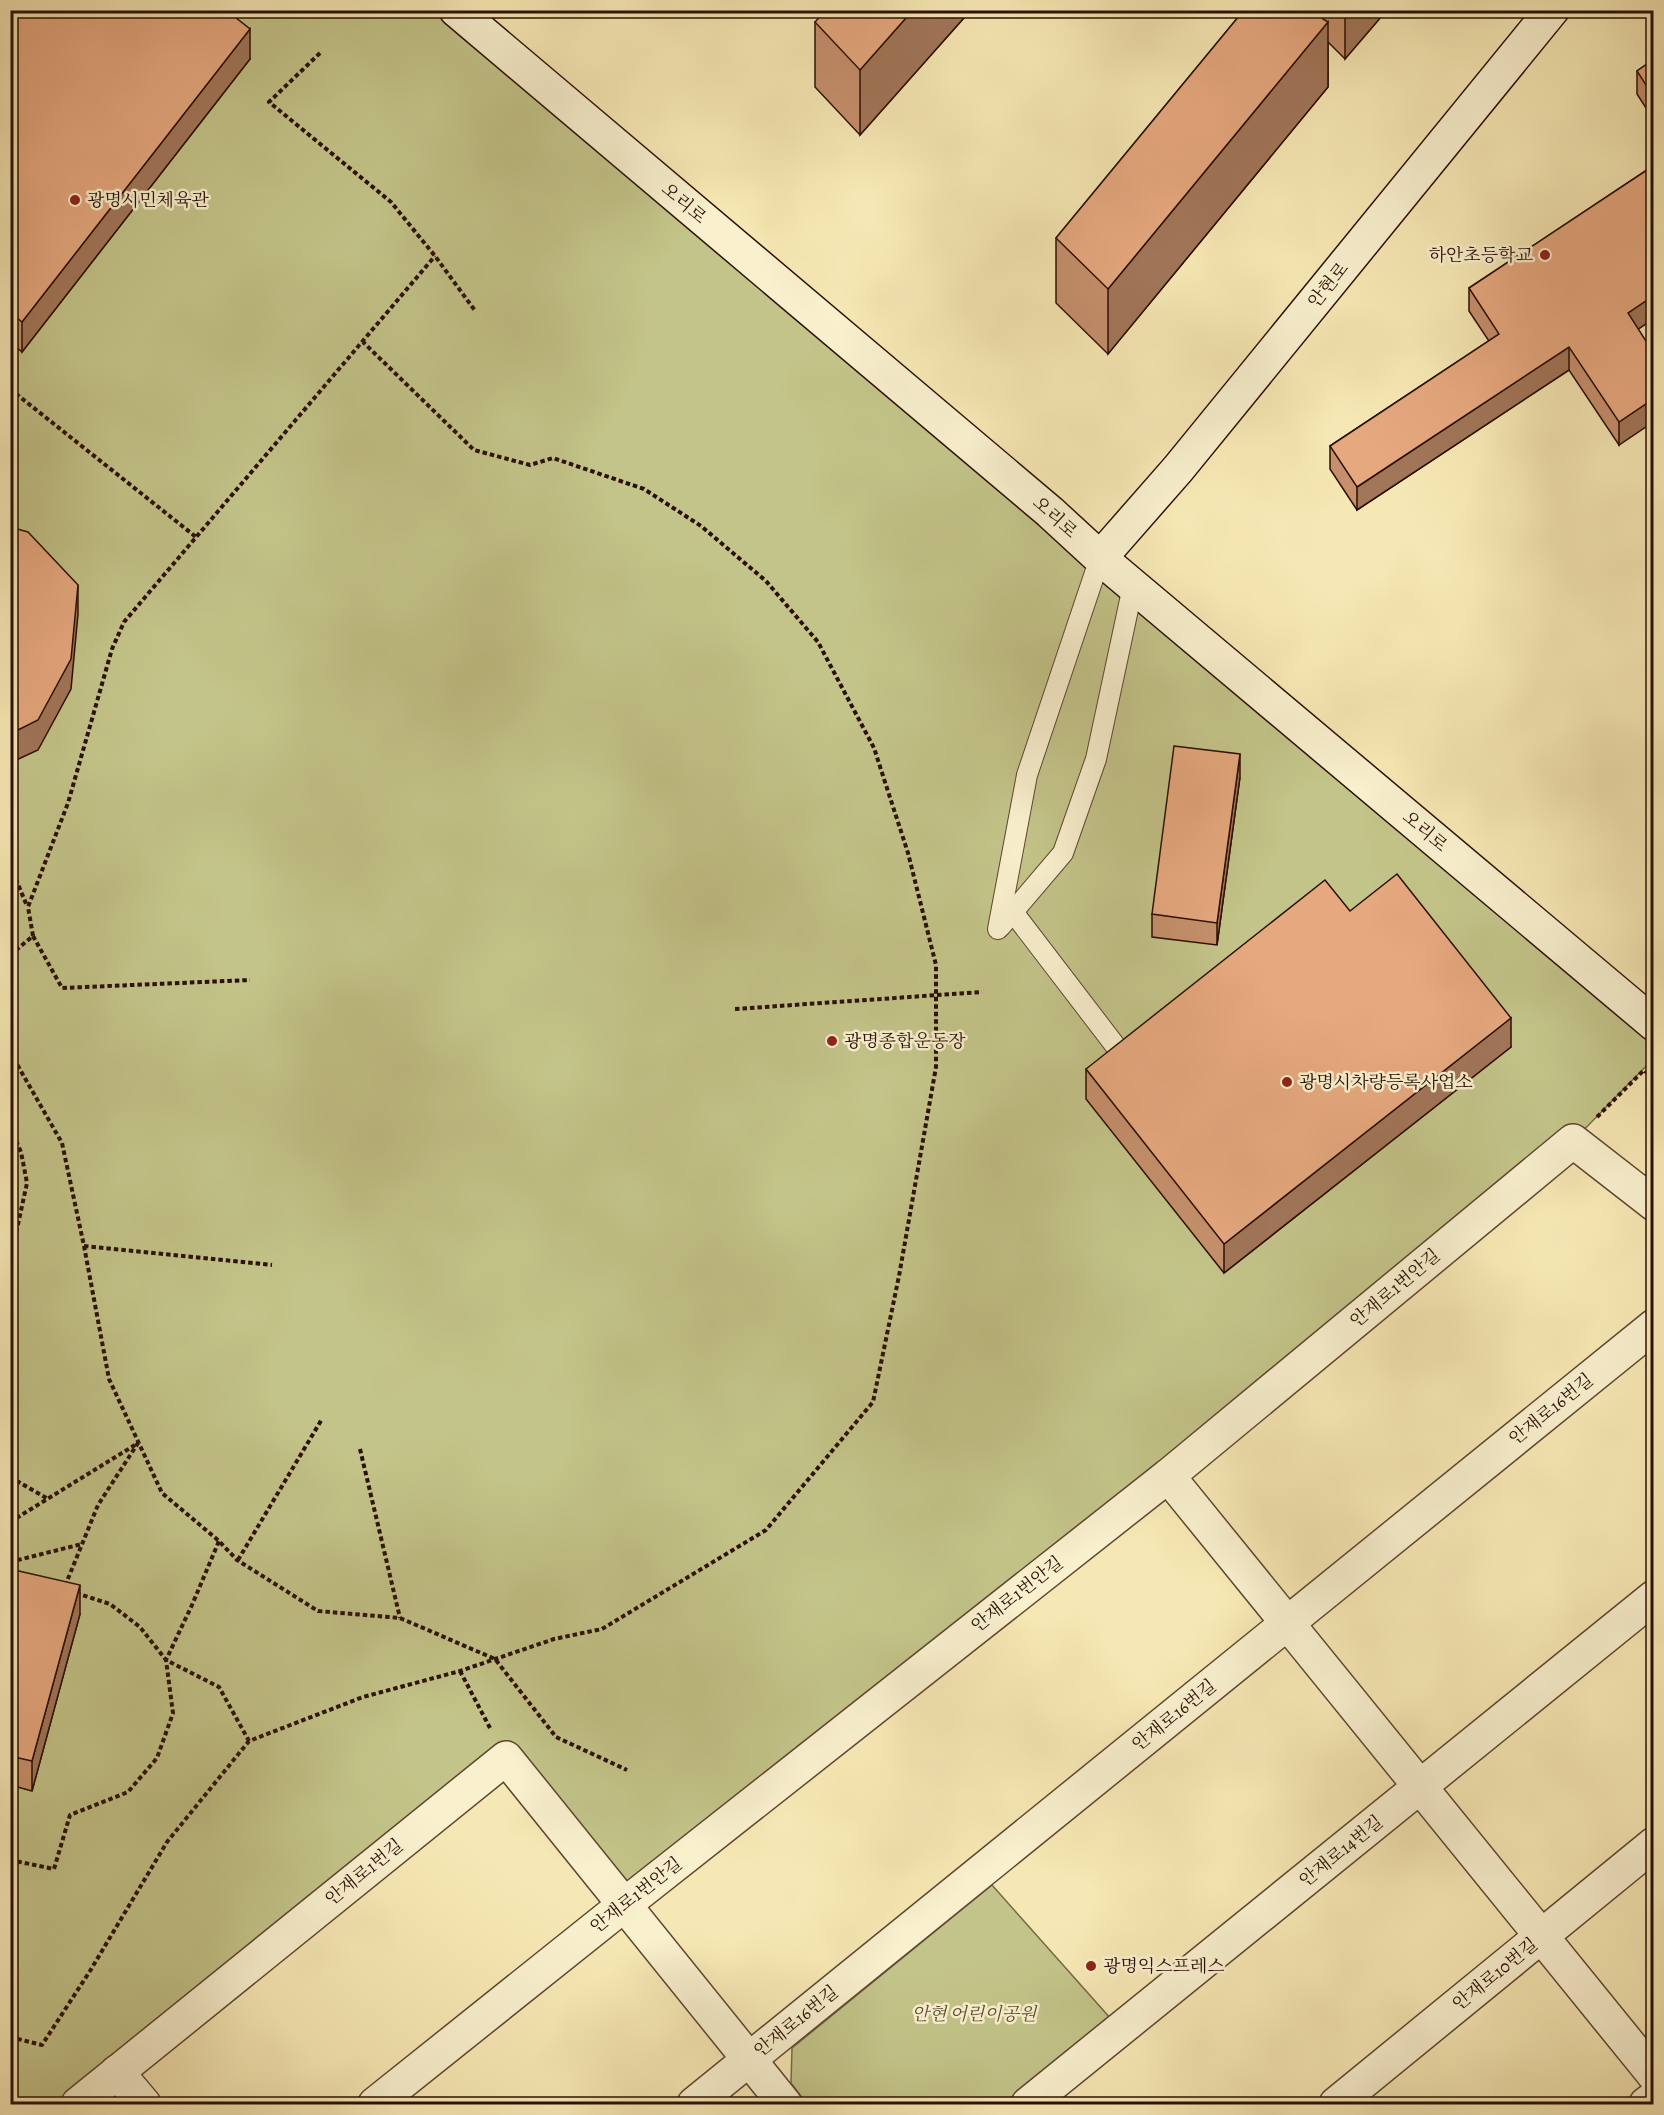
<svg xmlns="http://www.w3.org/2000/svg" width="1664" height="2115" viewBox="0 0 1664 2115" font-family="Alegreya,'Noto Serif KR',serif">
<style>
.green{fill:#c3c489;stroke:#776a47;stroke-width:1.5}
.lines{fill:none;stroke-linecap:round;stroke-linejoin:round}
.lane-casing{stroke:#5e4531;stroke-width:22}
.street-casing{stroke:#5e4531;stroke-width:36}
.secondary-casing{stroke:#2b0f05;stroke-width:36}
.path{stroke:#2b0f05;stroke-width:4;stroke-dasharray:4.5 3;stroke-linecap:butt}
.lane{stroke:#f9f0ce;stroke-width:20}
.street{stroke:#f9f0ce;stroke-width:33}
.secondary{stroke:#f9f0ce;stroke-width:33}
.wall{fill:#c6906d;stroke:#2b0f05;stroke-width:1.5}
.shaded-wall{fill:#a17659;stroke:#2b0f05;stroke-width:1.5}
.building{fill:#e6a87f;stroke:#2b0f05;stroke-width:1.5}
.poi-dot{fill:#8f2418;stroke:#f9f0ce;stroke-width:2}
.labels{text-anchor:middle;stroke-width:5;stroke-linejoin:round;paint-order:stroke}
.poi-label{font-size:18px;fill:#2b0f05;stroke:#f9f0ce;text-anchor:start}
.street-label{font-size:18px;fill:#2b0f05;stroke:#f9f0ce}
.park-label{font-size:18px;font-style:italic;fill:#604e33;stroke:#f9f0ce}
</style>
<rect width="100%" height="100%" fill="#f6e8b4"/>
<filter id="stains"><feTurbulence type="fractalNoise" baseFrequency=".00333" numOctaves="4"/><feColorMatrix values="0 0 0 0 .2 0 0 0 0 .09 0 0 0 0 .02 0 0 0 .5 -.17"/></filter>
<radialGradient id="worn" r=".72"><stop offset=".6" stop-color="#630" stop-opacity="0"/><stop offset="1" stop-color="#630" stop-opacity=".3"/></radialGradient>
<!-- green -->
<g class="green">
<path d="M11 11H456L1653 1024V1059L1573 1141 624 1905 506 1759 78 2104H11Z"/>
<path d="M992 1885 1111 2019 1003 2104H807L791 2083 792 2048Z"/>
</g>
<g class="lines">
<!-- lane casing -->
<g class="lane-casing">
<g id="lane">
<path d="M1013 912 1130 1065"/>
<path d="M1000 927 1063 853 1096 759 1133 586"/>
<path d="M998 929 1027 775 1100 558"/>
</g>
</g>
<!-- street casing -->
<g class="street-casing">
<g id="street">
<path d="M1168 1476 1654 2075"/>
<path d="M117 2072 144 2104"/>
<path d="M78 2104 506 1758 785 2104"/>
<path d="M375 2104 624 1905 1168 1476 1573 1141 1654 1204"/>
<path d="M694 2104 1654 1326"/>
<path d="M1028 2104 1654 1597"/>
<path d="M1336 2104 1654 1844"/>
<path d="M1646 2104 1654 2098"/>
</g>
</g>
<!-- secondary casing -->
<g class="secondary-casing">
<g id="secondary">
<path d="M456 10 1050 512 1100 558 1654 1024"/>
<path d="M1100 558 1178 469 1552 10"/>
</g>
</g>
<!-- path -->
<g class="path">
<path d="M320 53 269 102 391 202 435 256 476 312"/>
<path d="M10 389 196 537"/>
<path d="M10 865 27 906"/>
<path d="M33 936 62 988 250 980"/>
<path d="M10 955 33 936 28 907 68 803 112 649 124 622 435 256"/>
<path d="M735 1009 982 992"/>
<path d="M10 1052 62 1143 84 1246 109 1379 162 1493 219 1541 237 1560 318 1611 400 1618 495 1659 556 1737 627 1770"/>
<path d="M1597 1117 1644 1070 1654 1079"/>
<path d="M10 1127 21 1152 27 1183 10 1261"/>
<path d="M84 1246 272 1265"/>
<path d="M360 1449 400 1618"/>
<path d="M10 1477 48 1499"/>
<path d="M10 1522 135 1445"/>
<path d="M238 1560 322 1419"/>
<path d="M10 1562 82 1544"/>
<path d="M65 1586 98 1505 138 1443"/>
<path d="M76 1593 110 1604 140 1627 166 1660 219 1687 249 1741"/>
<path d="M460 1671 490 1728"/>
<path d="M10 1860 54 1869 70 1815 128 1792 157 1758 173 1713 166 1660 192 1605 219 1541"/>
<path d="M10 2037 42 2045 90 1971 167 1842 249 1741 363 1697 460 1671 554 1639 602 1629 766 1530 873 1402 899 1276 936 1067V965L908 853 874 748 818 642 766 581 701 526 644 489 553 458 530 465 474 450 363 342"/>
</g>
<!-- lane -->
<use href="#lane" class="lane"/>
<!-- street -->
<use href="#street" class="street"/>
<!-- secondary -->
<use href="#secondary" class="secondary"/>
</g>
<!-- wall -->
<g class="wall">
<path d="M10 10 250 59 22 352 10 342Z"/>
<path d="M971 10 860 135 815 87V22Z"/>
<path d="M1244 10H1387L1345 59 1328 42V87L1108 354 1056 303V238Z"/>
<path d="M1653 60V119L1637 94V71Z"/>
<path d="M1653 166V319L1638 329 1619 445 1569 370 1357 510 1330 469V446L1489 341 1469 311V288Z"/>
<path d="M1240 777 1217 945 1152 937V914Z"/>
<path d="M1350 911 1511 1047 1224 1273 1086 1099V1069Z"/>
<path d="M10 1569 80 1614 32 1791 10 1785Z"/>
</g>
<!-- shaded-wall -->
<g class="shaded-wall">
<path d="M913 10H971L860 135V70Z"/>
<path d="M1345 10H1387L1345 59Z"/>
<path d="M1328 22V87L1108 354V289Z"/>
<path d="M250 29V59L22 352V322Z"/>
<path d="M1653 296V319L1628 336V313Z"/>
<path d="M1569 347V370L1357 510V487Z"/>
<path d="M1653 399V422L1619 445V422Z"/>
<path d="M78 585V614L71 689 38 750 10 763V734Z"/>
<path d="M1240 754V777L1217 945V923Z"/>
<path d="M1511 1018V1047L1224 1273V1244Z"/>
<path d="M80 1585V1614L32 1791V1761Z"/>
</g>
<!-- building -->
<g class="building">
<path d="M10 10H226L250 29 22 322 10 312Z"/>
<path d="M826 10H913L860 70 815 22Z"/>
<path d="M1244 10H1309L1328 22 1108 289 1056 238Z"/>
<path d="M1653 60V96L1637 71Z"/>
<path d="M1653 166V296L1628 313 1653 352V399L1619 422 1569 347 1357 487 1330 446 1499 334 1469 288Z"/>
<path d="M10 527 28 532 78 585 71 659 38 720 10 734Z"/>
<path d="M1174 746 1240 754 1217 923 1152 914Z"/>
<path d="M1397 874 1511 1018 1224 1244 1086 1069 1325 880 1350 911Z"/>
<path d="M10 1569 80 1585 32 1761 10 1756Z"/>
</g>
<!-- markers -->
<g class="poi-dot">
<circle cx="75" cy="200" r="6"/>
<circle cx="1545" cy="255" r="6"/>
<circle cx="832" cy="1041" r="6"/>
<circle cx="1287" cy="1082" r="6"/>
<circle cx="1091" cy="1966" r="6"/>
</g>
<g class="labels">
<!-- poi labels -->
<g class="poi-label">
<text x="87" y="206">광명시민체육관</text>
<text x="1533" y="261" text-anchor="end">하안초등학교</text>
<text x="844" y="1047">광명종합운동장</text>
<text x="1299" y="1088">광명시차량등록사업소</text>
<text x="1103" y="1972">광명익스프레스</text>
</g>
<!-- street labels -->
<g class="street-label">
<text transform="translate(684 203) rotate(40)" y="6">오리로</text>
<text transform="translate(1328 285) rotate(-51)" y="6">안현로</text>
<text transform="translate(1055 517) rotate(42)" y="6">오리로</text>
<text transform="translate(1425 831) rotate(40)" y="6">오리로</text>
<text transform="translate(1395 1288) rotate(-40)" y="6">안재로1번안길</text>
<text transform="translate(1551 1409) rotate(-39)" y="6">안재로16번길</text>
<text transform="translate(1017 1594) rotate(-38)" y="6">안재로1번안길</text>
<text transform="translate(1174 1715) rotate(-39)" y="6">안재로16번길</text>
<text transform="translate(1341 1851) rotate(-39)" y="6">안재로14번길</text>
<text transform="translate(364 1872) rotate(-39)" y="6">안재로1번길</text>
<text transform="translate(636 1895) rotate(-38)" y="6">안재로1번안길</text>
<text transform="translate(1495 1974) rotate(-39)" y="6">안재로10번길</text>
<text transform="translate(796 2021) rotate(-39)" y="6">안재로16번길</text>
</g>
<!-- park labels -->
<g class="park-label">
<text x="974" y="2020">안현 어린이공원</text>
</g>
</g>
<!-- margin -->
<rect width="1664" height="2115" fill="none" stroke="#f6e8b4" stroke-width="36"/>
<rect x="12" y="12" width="1640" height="2091" fill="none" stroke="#2b0f05" stroke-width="3"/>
<rect x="18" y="18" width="1628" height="2079" fill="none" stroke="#2b0f05" stroke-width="1.5"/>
<rect width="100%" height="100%" filter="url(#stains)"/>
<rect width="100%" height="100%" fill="url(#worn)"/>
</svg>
